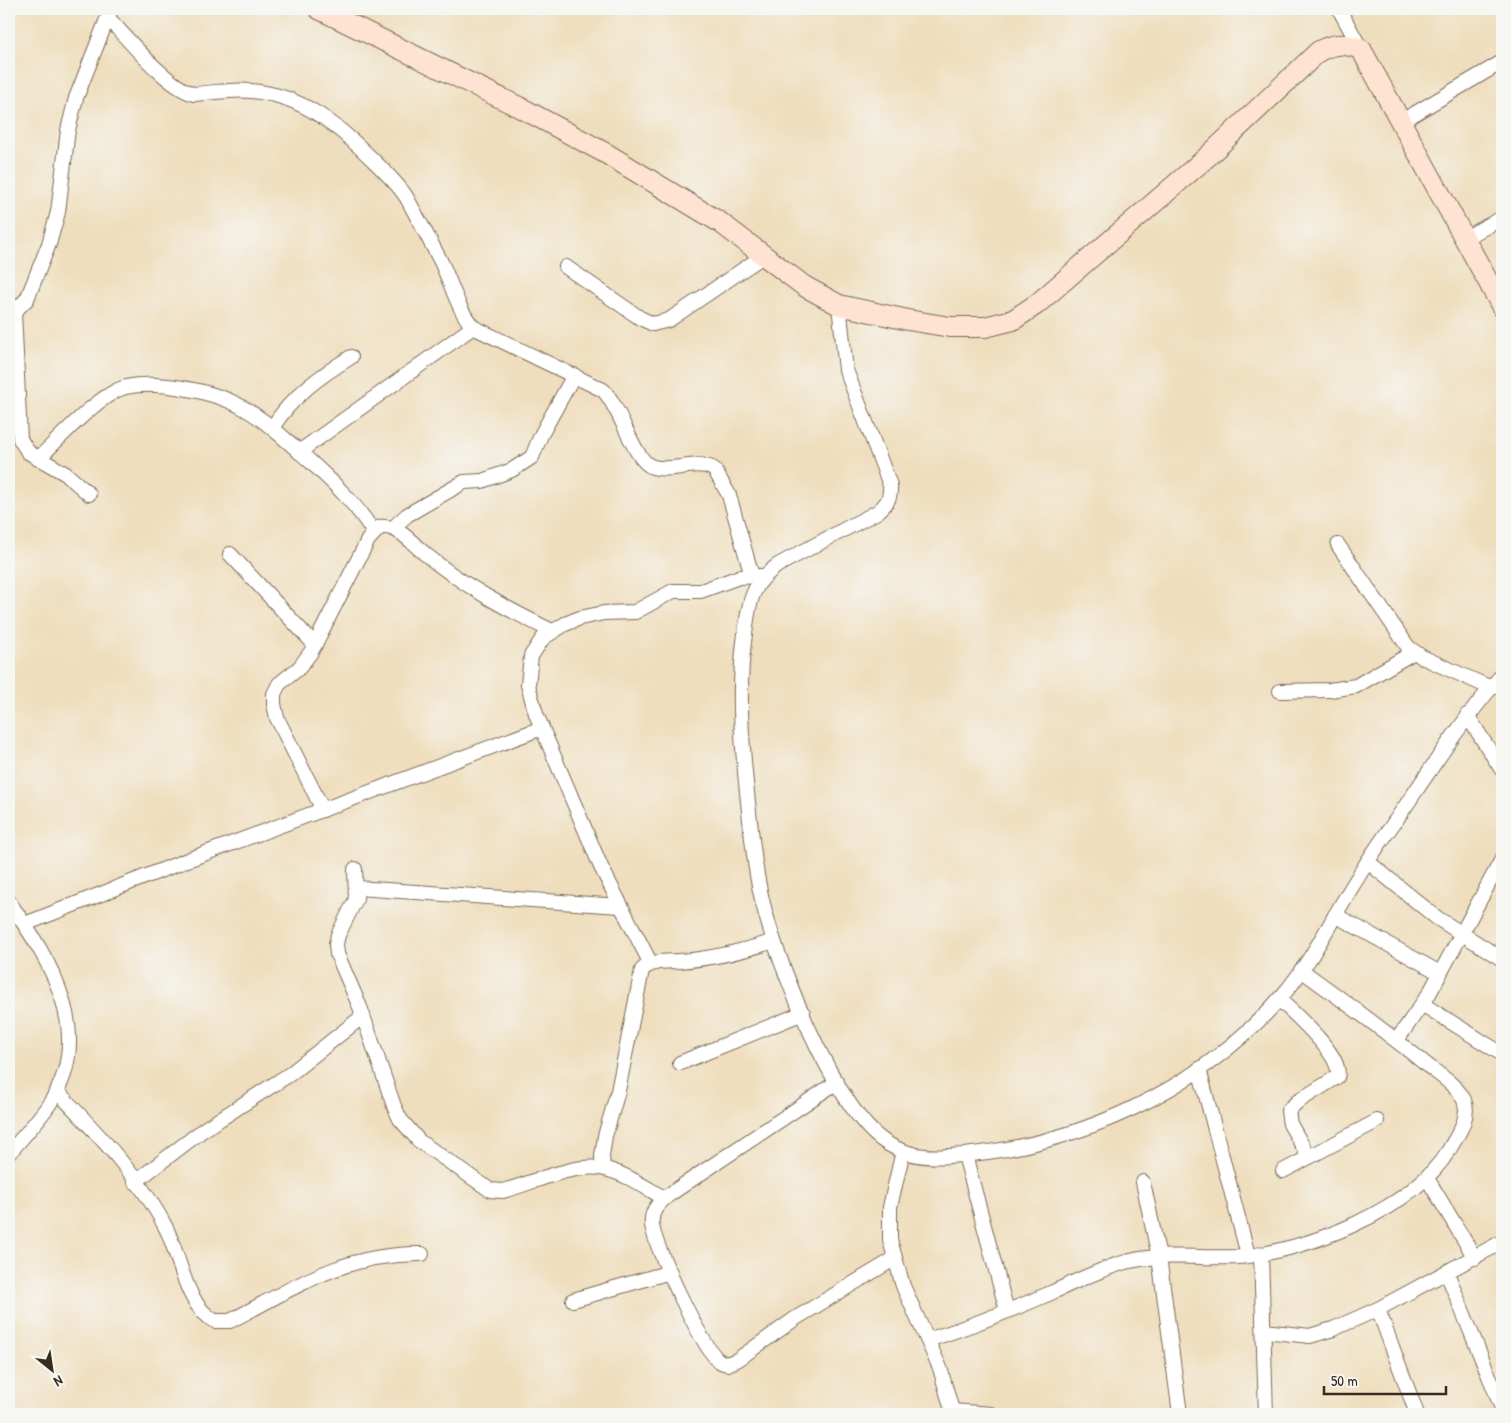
<svg xmlns="http://www.w3.org/2000/svg" width="1511" height="1423" viewBox="0 0 1511 1423" font-family="'Patrick Hand',sans-serif">
<style>
.lines{fill:none;stroke-linecap:round;stroke-linejoin:round}
.street-casing{stroke:#7a6956;stroke-width:16}
.secondary-casing{stroke:#7a6956;stroke-width:22}
.street{stroke:#fff;stroke-width:14}
.secondary{stroke:#fee3d2;stroke-width:20}
</style>
<rect width="100%" height="100%" fill="#f6f6f2"/>
<filter id="ink" filterUnits="userSpaceOnUse"><feTurbulence type="fractalNoise" baseFrequency=".02" numOctaves="2"/><feDisplacementMap in="SourceGraphic" scale="10" xChannelSelector="R" yChannelSelector="G"/><feConvolveMatrix kernelMatrix="1 2 1 2 8 2 1 2 1" color-interpolation-filters="sRGB"/></filter>
<filter id="wash" filterUnits="userSpaceOnUse"><feTurbulence type="fractalNoise" baseFrequency=".0096" numOctaves="4" result="noise"/><feDisplacementMap in="SourceGraphic" scale="20" xChannelSelector="R" yChannelSelector="G"/><feGaussianBlur stdDeviation="1.12" result="paint"/><feColorMatrix in="noise" values="0 0 0 0 0 0 0 0 0 0 0 0 0 0 0 0 0 1.4 0 .05"/><feComposite in="paint" operator="in"/></filter>
<g filter="url(#wash)">
<rect width="100%" height="100%" fill="#efdebd"/>
</g>
<g filter="url(#ink)">
<g class="lines">
<!-- street casing -->
<g class="street-casing">
<g id="street">
<path d="M1339 9 1361 49"/>
<path d="M108 18C128 39 168 88 194 94 213 93 232 89 251 91 303 95 340 127 376 163 386 173 401 187 408 200 418 219 428 237 438 256 451 280 456 307 473 327L603 390C622 409 633 461 653 467 674 473 695 459 714 469L729 495 752 576"/>
<path d="M1402 121 1502 62"/>
<path d="M1465 238 1502 218"/>
<path d="M566 267 640 318 653 324 669 320 763 256"/>
<path d="M839 305 846 370 890 485C891 498 887 504 877 512L778 565C769 572 759 580 754 592 748 605 747 620 745 634 737 691 742 746 748 802 752 838 755 876 765 911 780 969 836 1110 885 1142 904 1155 927 1158 949 1156 1076 1148 1199 1091 1283 995 1313 960 1333 916 1358 877 1374 850 1393 825 1411 798 1440 755 1468 713 1502 675"/>
<path d="M14 312 20 439 28 452 66 474 89 494"/>
<path d="M9 317 27 299 49 244 58 212 68 130 76 98 111 9"/>
<path d="M272 428C292 396 320 376 351 357"/>
<path d="M299 452 473 327"/>
<path d="M38 459C58 440 100 393 126 387 156 380 213 391 240 406 263 418 281 436 300 452 328 478 354 500 374 533"/>
<path d="M393 528 407 515 464 482 482 481 512 470 532 457 541 435 574 375"/>
<path d="M1338 545 1408 647 1422 657 1491 688"/>
<path d="M230 554 315 645"/>
<path d="M1280 691 1330 690 1356 686 1414 652"/>
<path d="M1467 715 1502 770"/>
<path d="M323 810 277 718 274 704V694L279 684 299 668 311 652 368 540 380 527C398 525 411 542 424 553 462 585 507 609 552 631"/>
<path d="M1368 862 1437 918 1502 959"/>
<path d="M355 869 356 899 338 935 336 944 337 954 360 1007 394 1106 400 1119 419 1141 490 1190 503 1191C532 1183 576 1162 605 1169 627 1174 646 1188 664 1198"/>
<path d="M357 888 620 906"/>
<path d="M9 902C51 961 97 1036 48 1106 36 1123 22 1138 9 1153"/>
<path d="M1335 915 1440 973"/>
<path d="M25 924 190 859 542 728"/>
<path d="M651 964 601 867 536 714 528 685 531 656 543 638 565 624 580 618 604 613 635 612 673 591H701L739 577 761 576"/>
<path d="M1279 999C1293 1013 1345 1057 1337 1077L1297 1102 1288 1111 1290 1124 1309 1157"/>
<path d="M1422 1004 1502 1054"/>
<path d="M1397 1040 1429 994 1502 859"/>
<path d="M680 1063 803 1013"/>
<path d="M1199 1069 1248 1255"/>
<path d="M837 1082 670 1194C660 1202 650 1210 652 1225 655 1247 701 1344 717 1359 720 1362 723 1363 727 1364L737 1360 796 1318 894 1259"/>
<path d="M57 1091C96 1132 140 1177 166 1228 180 1255 185 1306 215 1321H230C296 1287 344 1253 422 1254"/>
<path d="M903 1151 890 1207V1240L903 1286 940 1368 953 1414"/>
<path d="M965 1155 1007 1311"/>
<path d="M603 1168 602 1156 605 1136 618 1091 642 970C651 960 668 962 679 961 712 959 743 951 774 941"/>
<path d="M1283 1171 1377 1121"/>
<path d="M1427 1178 1475 1258"/>
<path d="M135 1182 203 1130 290 1074 363 1016"/>
<path d="M1143 1182 1159 1257 1180 1414"/>
<path d="M1261 1254 1266 1414"/>
<path d="M1447 1273 1502 1408"/>
<path d="M573 1300 670 1272"/>
<path d="M1264 1331 1310 1336 1333 1329 1378 1309"/>
<path d="M928 1340C971 1326 1012 1310 1053 1292 1077 1281 1100 1269 1126 1262 1163 1252 1201 1259 1239 1257 1307 1251 1412 1210 1449 1150 1457 1136 1471 1117 1464 1100 1457 1086 1440 1075 1428 1066 1387 1032 1344 1001 1301 970"/>
<path d="M952 1411 991 1414"/>
<path d="M1417 1414 1378 1309 1502 1242"/>
</g>
</g>
<!-- secondary casing -->
<g class="secondary-casing">
<path id="secondary" d="M319 9 527 111 607 154 721 223 804 286 839 305 908 320 950 327H985L1013 320 1037 304 1206 158 1319 51C1335 43 1344 43 1361 49L1502 307"/>
</g>
<!-- street -->
<use href="#street" class="street"/>
<!-- secondary -->
<use href="#secondary" class="secondary"/>
</g>
</g>
<!-- margin -->
<rect width="1511" height="1423" fill="none" stroke="#f6f6f2" stroke-width="30"/>
<!-- north arrow -->
<g transform="translate(52 1370) rotate(150)" stroke="#f6f6f2" stroke-width="4" paint-order="stroke">
<path d="M0-4L9 19L0 12L-9 19Z" fill="#3b2a1e"/>
<text y="-8" font-size="14" font-weight="bold" text-anchor="middle" fill="#3b2a1e">N</text>
</g>
<!-- scale -->
<path d="M1324 1386v8h122v-8" fill="none" stroke="#3b2a1e" stroke-width="2.5"/>
<text x="1331" y="1386" font-size="15" fill="#3b2a1e" stroke="#f6f6f2" stroke-width="4" paint-order="stroke">50 m</text>
</svg>
